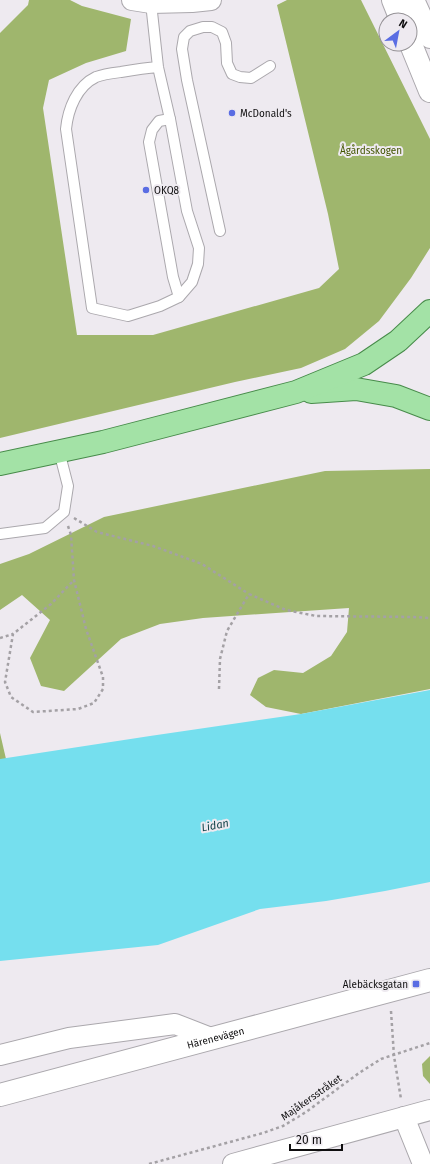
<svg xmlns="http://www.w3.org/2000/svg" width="430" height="1164" viewBox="0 0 430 1164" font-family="'Fira Sans',sans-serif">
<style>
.forest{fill:#9fb66d}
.water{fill:#75dfee}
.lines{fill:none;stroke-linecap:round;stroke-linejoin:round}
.lane-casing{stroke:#aba8ad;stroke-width:12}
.street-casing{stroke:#aba8ad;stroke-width:22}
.secondary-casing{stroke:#aba8ad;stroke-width:24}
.primary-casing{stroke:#478b4a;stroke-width:24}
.path{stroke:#a4a1a5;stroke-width:2.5;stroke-dasharray:3 3;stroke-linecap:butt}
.lane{stroke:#fff;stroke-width:10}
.street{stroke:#fff;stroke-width:20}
.secondary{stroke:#fff;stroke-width:22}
.primary{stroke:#a3e2a6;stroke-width:22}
.poi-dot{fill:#5a6de3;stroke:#eeeaf0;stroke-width:1.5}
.labels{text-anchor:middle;stroke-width:4;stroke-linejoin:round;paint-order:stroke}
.poi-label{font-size:10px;fill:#0f0e0f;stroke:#eeeaf0;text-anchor:start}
.park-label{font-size:10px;fill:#435500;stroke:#eeeaf0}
.street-label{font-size:10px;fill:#0f0e0f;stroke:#eeeaf0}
.water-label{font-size:11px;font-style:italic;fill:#0f4147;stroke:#eeeaf0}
</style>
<rect width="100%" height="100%" fill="#eeeaf0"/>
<!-- forest -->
<g class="forest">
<path d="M29 0H70L82 6 131 19 126 51 86 63 49 80 43 108 77 335H153L319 288 339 269 328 214 277 5 287 0H361L430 139V248L411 278 379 321 345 349 301 368 235 382 0 438V33L28 5Z"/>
<path d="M430 469V689L301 714 266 707 250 695 258 678 274 670 303 673 331 656 347 632 349 608 203 618 160 624 121 639 64 691 41 686 30 658 50 620 22 595 0 610V564L29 554 104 517 325 471Z"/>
<path d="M0 733 6 759H0Z"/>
<path d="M430 1056V1084L423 1076 422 1064Z"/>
</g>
<!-- water -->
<path class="water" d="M430 690V882L385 891 326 901 260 909 158 945 0 961V759L150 736 301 714Z"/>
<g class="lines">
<!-- lane casing -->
<g class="lane-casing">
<g id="lane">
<path d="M151 3 158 67 170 119 187 211 199 248 198 264 192 282 179 297 160 306 128 316 92 308 66 129C68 109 77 86 96 77 104 74 113 73 121 72 133 70 146 68 158 67"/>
<path d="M170 119 159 121 152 130 149 142 173 277 179 297"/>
<path d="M220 231 187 80 182 49 184 37 190 31 203 27H212L222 32 226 43 227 63 232 74 240 77 251 78 270 66"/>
<path d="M0 534 45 528 64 512 68 486 59 451"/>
</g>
</g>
<!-- street casing -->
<g class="street-casing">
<g id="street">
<path d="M132 0 151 3 192 2 211 0"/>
<path d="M0 1055 69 1038 175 1024 211 1038"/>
<path d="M404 1117 423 1164"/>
<path d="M233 1164 430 1110"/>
</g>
</g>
<!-- secondary casing -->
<g class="secondary-casing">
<g id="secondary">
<path d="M393 0 401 20"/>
<path d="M413 0 430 37"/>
<path d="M410 42 430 91"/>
<path id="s1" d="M0 1095 430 980"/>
</g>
</g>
<!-- primary casing -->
<g class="primary-casing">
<g id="primary">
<path d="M311 392 356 389 396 396 430 409"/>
<path d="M0 464 103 442 296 392 364 364 398 341 430 311"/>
</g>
</g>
<!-- path -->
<g class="path">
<path d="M74 518 97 532 153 546 202 564 249 594"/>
<path d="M68 526 71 535 74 580 86 629 103 677V689L94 703 78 709 33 712 11 697 5 682 13 634 51 604 74 580"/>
<path d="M0 638 13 634"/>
<path d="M219 689 220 659 227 631 249 594 286 610 316 616 414 617 430 618"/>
<path d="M391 1011 394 1056 401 1099"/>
<path d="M149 1164 263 1133 283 1126 306 1112 359 1073 381 1059 430 1043"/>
</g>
<!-- lane -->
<use href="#lane" class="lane"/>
<!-- street -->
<use href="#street" class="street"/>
<!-- secondary -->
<use href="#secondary" class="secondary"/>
<!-- primary -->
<use href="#primary" class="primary"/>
</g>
<!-- markers -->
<g class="poi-dot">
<circle cx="232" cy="113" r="4"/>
<circle cx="146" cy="190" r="4"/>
<rect x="412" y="980" width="8" height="8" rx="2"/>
</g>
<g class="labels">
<!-- poi labels -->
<g class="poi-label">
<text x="240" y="117">McDonald's</text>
<text x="154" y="194">OKQ8</text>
<text x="408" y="988" text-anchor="end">Alebäcksgatan</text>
</g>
<!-- park labels -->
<g class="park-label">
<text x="371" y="154">Ågårdsskogen</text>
</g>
<!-- street labels -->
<g class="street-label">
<text dy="4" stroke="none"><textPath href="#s1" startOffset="223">Härenevägen</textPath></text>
<text transform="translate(311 1097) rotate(-35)" y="4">Majåkersstråket</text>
</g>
<!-- water labels -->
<g class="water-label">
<text transform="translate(215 825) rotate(-11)" y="4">Lidan</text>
</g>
</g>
<!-- north arrow -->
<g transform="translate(398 32) rotate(32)"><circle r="19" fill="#eeeaf0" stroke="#959296"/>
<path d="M0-3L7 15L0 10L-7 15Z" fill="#5a6de3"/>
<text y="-6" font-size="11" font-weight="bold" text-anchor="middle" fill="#0f0e0f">N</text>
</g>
<!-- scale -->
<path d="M290 1144v6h52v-6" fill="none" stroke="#0f0e0f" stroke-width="2"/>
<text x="296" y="1144" font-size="12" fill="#0f0e0f" stroke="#eeeaf0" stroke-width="3" paint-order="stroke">20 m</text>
</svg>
